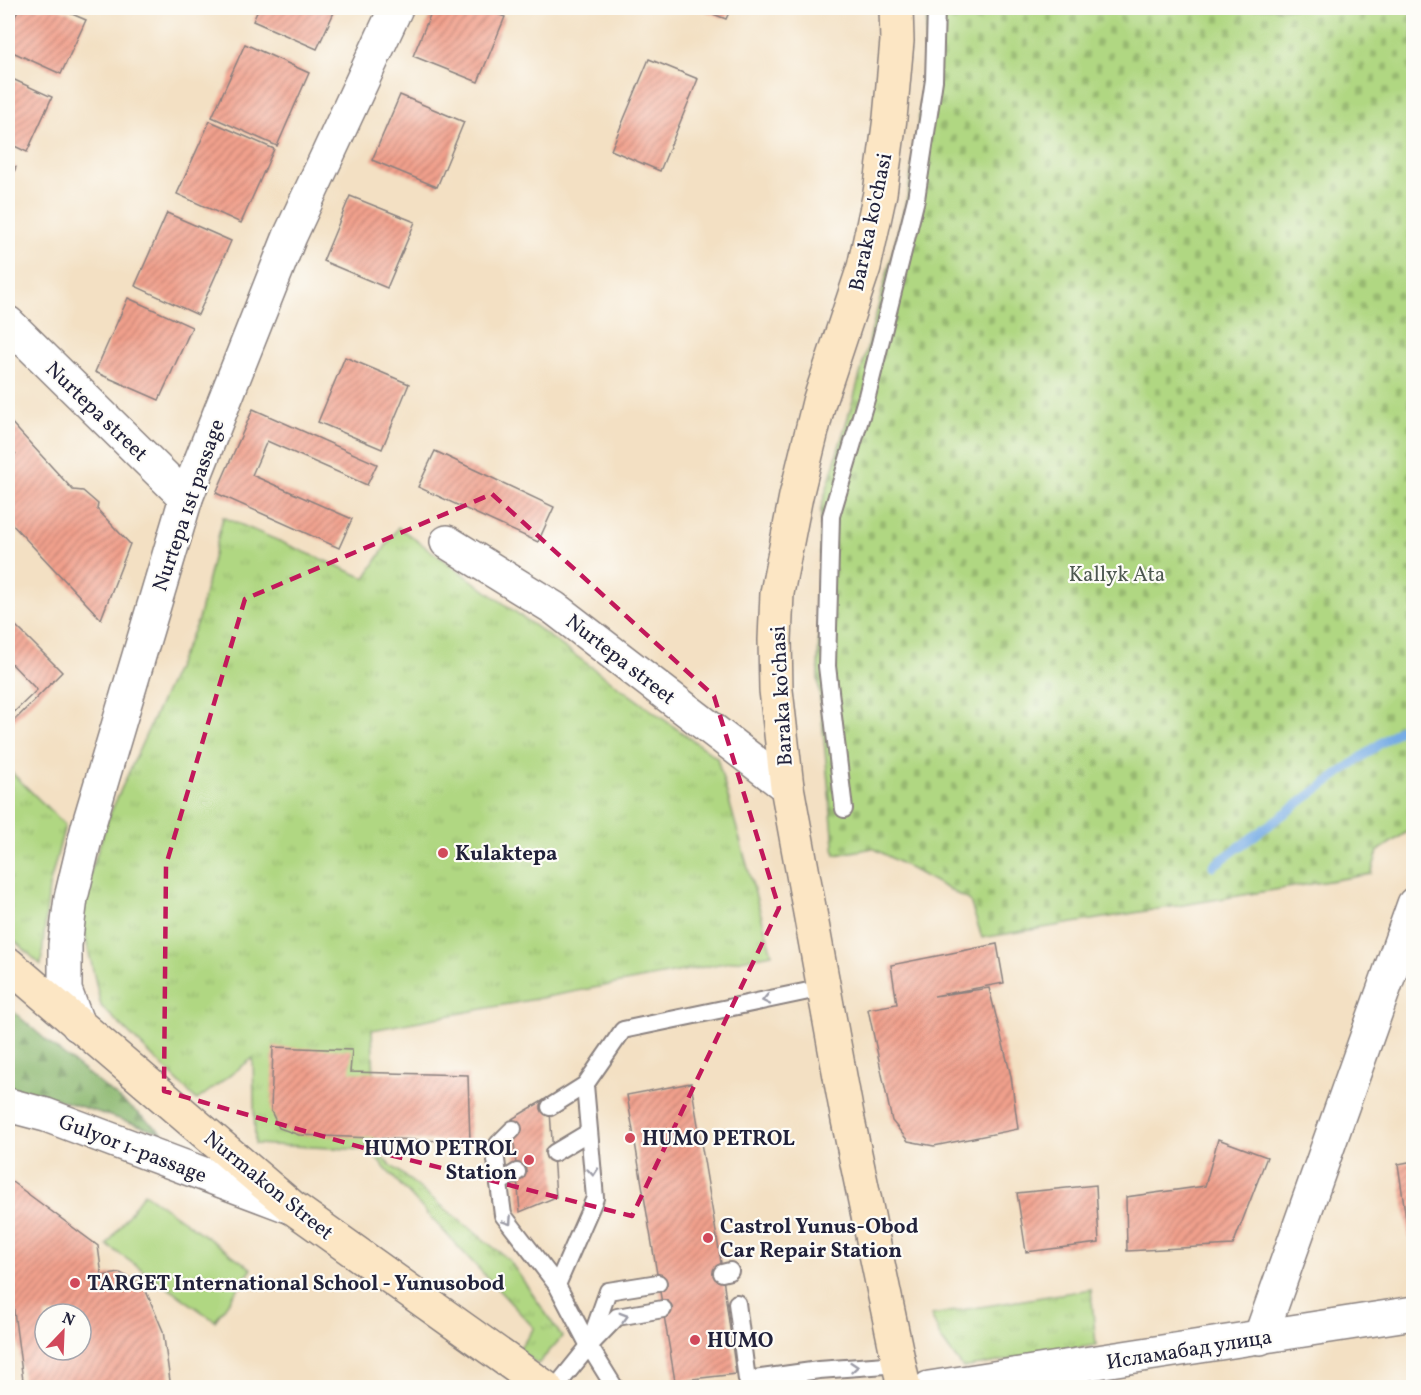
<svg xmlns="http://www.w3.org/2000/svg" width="1421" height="1395" viewBox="0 0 1421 1395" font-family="Vollkorn,serif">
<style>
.grass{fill:url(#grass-tufts);stroke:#697c5e;stroke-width:1.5}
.forest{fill:url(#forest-firs);stroke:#576d56;stroke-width:1.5}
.cemetery{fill:url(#cemetery-stones);stroke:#697c5e;stroke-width:1.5}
.pitch{fill:#b0d782;stroke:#697c5e;stroke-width:1.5}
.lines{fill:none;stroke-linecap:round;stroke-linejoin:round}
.stream{stroke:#76ace5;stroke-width:9}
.building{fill:url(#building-hatch);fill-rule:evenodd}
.lane-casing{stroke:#8a817f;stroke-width:20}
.street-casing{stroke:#8a817f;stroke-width:36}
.secondary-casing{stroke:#8a817f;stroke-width:36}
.lane{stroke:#fff;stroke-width:16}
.street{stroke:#fff;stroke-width:33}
.secondary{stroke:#fce6c4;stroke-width:33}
.oneway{stroke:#9c9ca7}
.marked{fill:none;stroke:#c2185b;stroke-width:4.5;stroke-dasharray:12 8;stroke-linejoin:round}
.poi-dot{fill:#d1495b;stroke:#fdfcf7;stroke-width:2}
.labels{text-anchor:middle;stroke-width:4.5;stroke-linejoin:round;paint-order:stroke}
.street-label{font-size:21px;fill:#22223b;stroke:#fdfcf7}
.park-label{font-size:21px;fill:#4d5850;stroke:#fdfcf7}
.poi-label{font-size:21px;font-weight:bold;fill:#22223b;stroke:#fdfcf7;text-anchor:start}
</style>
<defs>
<pattern id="grass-tufts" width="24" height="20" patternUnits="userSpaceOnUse" patternTransform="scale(1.5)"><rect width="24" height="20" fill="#b0d782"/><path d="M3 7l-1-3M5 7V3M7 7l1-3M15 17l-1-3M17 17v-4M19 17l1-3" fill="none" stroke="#97b871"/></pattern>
<pattern id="forest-firs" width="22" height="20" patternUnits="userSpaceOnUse" patternTransform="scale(1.5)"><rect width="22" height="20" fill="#8cb870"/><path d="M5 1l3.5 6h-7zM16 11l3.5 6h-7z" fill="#72955d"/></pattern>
<pattern id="cemetery-stones" width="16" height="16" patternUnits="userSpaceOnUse" patternTransform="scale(1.5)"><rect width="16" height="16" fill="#b0d782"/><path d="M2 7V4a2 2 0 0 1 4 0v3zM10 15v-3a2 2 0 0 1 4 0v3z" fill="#97b871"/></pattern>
<pattern id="building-hatch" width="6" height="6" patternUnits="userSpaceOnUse" patternTransform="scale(1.5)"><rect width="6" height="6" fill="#f1a08c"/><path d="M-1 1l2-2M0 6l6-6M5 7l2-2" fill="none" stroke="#c38274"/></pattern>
</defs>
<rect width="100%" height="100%" fill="#fdfcf7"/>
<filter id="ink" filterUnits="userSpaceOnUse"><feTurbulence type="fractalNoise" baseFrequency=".0167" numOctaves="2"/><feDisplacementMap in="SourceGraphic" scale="12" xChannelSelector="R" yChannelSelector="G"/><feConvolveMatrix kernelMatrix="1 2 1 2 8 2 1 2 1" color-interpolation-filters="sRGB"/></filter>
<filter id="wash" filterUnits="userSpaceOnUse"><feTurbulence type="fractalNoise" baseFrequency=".008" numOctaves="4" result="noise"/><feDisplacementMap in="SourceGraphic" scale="24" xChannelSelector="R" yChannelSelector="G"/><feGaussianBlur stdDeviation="1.35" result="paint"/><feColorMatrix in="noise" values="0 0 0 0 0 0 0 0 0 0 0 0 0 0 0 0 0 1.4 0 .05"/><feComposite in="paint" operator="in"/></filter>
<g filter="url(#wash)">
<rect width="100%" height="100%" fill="#f3e0c3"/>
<!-- grass -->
<g class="grass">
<path d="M223 517 365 578 398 527 717 758 772 954 372 1030 377 1154 509 1260 562 1337 538 1364 518 1351 534 1328 368 1150 255 1144 253 1058 197 1100 101 1006 79 908 109 816 198 620Z"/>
<path d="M8 769 65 825 49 887 41 965 8 935Z"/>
<path d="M1091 1289 1096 1345 963 1368 941 1339 931 1315Z"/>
</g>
<!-- forest -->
<path class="forest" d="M8 1007 55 1048 163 1133 54 1098 8 1090Z"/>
<!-- cemetery -->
<path class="cemetery" d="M927 8H1413V828L1378 851 1371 874 982 938 970 901 873 848 835 855 818 678 821 508 854 397 908 195 925 76Z"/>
<!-- pitch -->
<path class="pitch" d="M144 1193 252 1269 215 1321 107 1245Z"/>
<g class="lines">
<!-- stream -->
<path class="stream" d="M1213 866 1411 721 1414 717"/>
</g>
<g id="blocks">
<!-- building -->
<g class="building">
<path d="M19 8H58L86 20 61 74 8 50V33Z"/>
<path d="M259 8H336L317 49 253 21Z"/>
<path d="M433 8H482L505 17 478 82 413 56Z"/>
<path d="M698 8H731L726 19Z"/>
<path d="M245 44 309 73 277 146 212 117Z"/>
<path d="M649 59 698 79 660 171 611 150Z"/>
<path d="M8 77 52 97 27 152 8 143Z"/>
<path d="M400 95 464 122 437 187 372 160Z"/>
<path d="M210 121 274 149 241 223 177 194Z"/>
<path d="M8 163 16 167 8 186Z"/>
<path d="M350 196 415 222 387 288 323 261Z"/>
<path d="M167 213 231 241 198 315 135 286Z"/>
<path d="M128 298 192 327 159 400 95 372Z"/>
<path d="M345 357 409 384 382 449 318 422Z"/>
<path d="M253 409 377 464 367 485 267 441 252 475 352 519 339 548 216 493Z"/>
<path d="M8 419 73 490 83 491 98 504 97 509 130 544 101 619 8 520V461L16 453 8 460Z"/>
<path d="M435 451 554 507 538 542 418 487Z"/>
<path d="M8 618 62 672 8 727V718L37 690 8 660Z"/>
<path d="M997 944 1004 983 934 996 989 988 1011 1076 1018 1129 934 1146 908 1141 892 1121 868 1009 897 1004 891 965Z"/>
<path d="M273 1047 352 1050 350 1072 468 1075 470 1142 299 1135 279 1128 271 1111Z"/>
<path d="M691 1083 720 1256 736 1374 675 1381 627 1095Z"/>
<path d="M549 1097 556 1197 520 1212 512 1119Z"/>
<path d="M1218 1139 1267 1157 1233 1245 1127 1251 1126 1197 1205 1186Z"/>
<path d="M1414 1161V1246H1410L1398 1164Z"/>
<path d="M8 1179 98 1246 102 1276 120 1273 143 1284 163 1331 171 1388H24L10 1281H8ZM45 1314H81V1350H45Z"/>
<path d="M1096 1185 1099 1243 1026 1252 1017 1193Z"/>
</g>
</g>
</g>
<g filter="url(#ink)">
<use href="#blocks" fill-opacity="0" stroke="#8a817f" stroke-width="1.5"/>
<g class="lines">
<!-- lane casing -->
<g class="lane-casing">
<g id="lane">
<path d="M844 809 827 666 831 516 867 396 916 199 934 80 936 8"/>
<path d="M550 1107 585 1085"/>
<path d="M513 1129 498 1144 495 1152 503 1215 557 1285"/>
<path d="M554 1153 589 1132"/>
<path d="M499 1183 517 1172"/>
<path d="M722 1273 730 1271"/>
<path d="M737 1303 747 1380 819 1370 899 1364"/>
<path d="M591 1339 608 1291 658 1283"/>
<path d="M555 1388 589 1346 617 1317 663 1309"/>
<path d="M615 1388 589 1346 557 1285 595 1198 585 1085 623 1030 823 988"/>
</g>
</g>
<!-- street casing -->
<g class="street-casing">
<g id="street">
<path d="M8 323 186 498"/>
<path d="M447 542 554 608 787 787"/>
<path d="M78 1025 65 990V945L71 898 88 827 186 498 290 236 396 8"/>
<path d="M8 1105 46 1115 291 1207"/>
<path d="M1260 1338 1414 904"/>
<path d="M929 1388 1414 1313"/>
</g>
</g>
<!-- secondary casing -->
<g class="secondary-casing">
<g id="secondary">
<path d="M896 8 897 41 890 118 880 193 864 267 819 402 796 496 777 593 775 640 776 690 787 787 848 1120 904 1388"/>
<path d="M8 964 292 1207 546 1388"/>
</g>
</g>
<!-- lane -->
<use href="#lane" class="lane"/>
<!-- street -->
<use href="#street" class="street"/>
<!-- secondary -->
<use href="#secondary" class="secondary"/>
</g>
<!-- one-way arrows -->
<defs><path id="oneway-chevron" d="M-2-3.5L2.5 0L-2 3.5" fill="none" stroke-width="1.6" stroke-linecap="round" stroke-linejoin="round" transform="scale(1.5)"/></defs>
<g class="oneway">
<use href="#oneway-chevron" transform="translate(766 1000) rotate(168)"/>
<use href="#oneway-chevron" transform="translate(593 1172) rotate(85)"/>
<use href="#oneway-chevron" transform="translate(508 1221) rotate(56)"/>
<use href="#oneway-chevron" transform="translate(624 1317) rotate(-16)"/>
<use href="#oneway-chevron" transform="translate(854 1367) rotate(-5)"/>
</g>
</g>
<!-- marked area -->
<path class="marked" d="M492 494 714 696 779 908 632 1216 378 1152 164 1091 166 865 245 599Z"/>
<!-- markers -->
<g class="poi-dot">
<circle cx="443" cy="853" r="6"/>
<circle cx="630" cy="1138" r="6"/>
<circle cx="529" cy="1160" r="6"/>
<circle cx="708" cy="1238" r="6"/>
<circle cx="75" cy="1283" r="6"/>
<circle cx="695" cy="1340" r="6"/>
</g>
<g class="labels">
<!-- street labels -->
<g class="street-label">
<text transform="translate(870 222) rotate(-78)" y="7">Baraka ko'chasi</text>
<text transform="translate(97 411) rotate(44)" y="7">Nurtepa street</text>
<text transform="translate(188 505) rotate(-71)" y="7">Nurtepa 1st passage</text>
<text transform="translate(621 659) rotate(38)" y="7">Nurtepa street</text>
<text transform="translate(781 696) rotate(-93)" y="7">Baraka ko'chasi</text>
<text transform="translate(133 1148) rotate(21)" y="7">Gulyor 1-passage</text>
<text transform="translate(269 1185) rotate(39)" y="7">Nurmakon Street</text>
<text transform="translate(1189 1349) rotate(-9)" y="7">Исламабад улица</text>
</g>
<!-- park labels -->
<g class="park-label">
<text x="1117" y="581">Kallyk Ata</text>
</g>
<!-- poi labels -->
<g class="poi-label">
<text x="455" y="860">Kulaktepa</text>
<text x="642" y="1145">HUMO PETROL</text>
<text x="517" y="1155" text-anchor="end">HUMO PETROL<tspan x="517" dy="24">Station</tspan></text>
<text x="720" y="1233">Castrol Yunus-Obod<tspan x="720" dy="24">Car Repair Station</tspan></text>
<text x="87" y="1290">TARGET International School - Yunusobod</text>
<text x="707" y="1347">HUMO</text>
</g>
</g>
<!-- margin -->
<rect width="1421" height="1395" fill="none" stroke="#fdfcf7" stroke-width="30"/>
<!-- north arrow -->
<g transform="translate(63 1332) rotate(23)"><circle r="28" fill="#fdfcf7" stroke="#a5a5ac" stroke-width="1.5"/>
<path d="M0-4.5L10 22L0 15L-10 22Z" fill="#d1495b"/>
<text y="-9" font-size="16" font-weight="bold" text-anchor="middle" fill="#22223b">N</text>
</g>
</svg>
